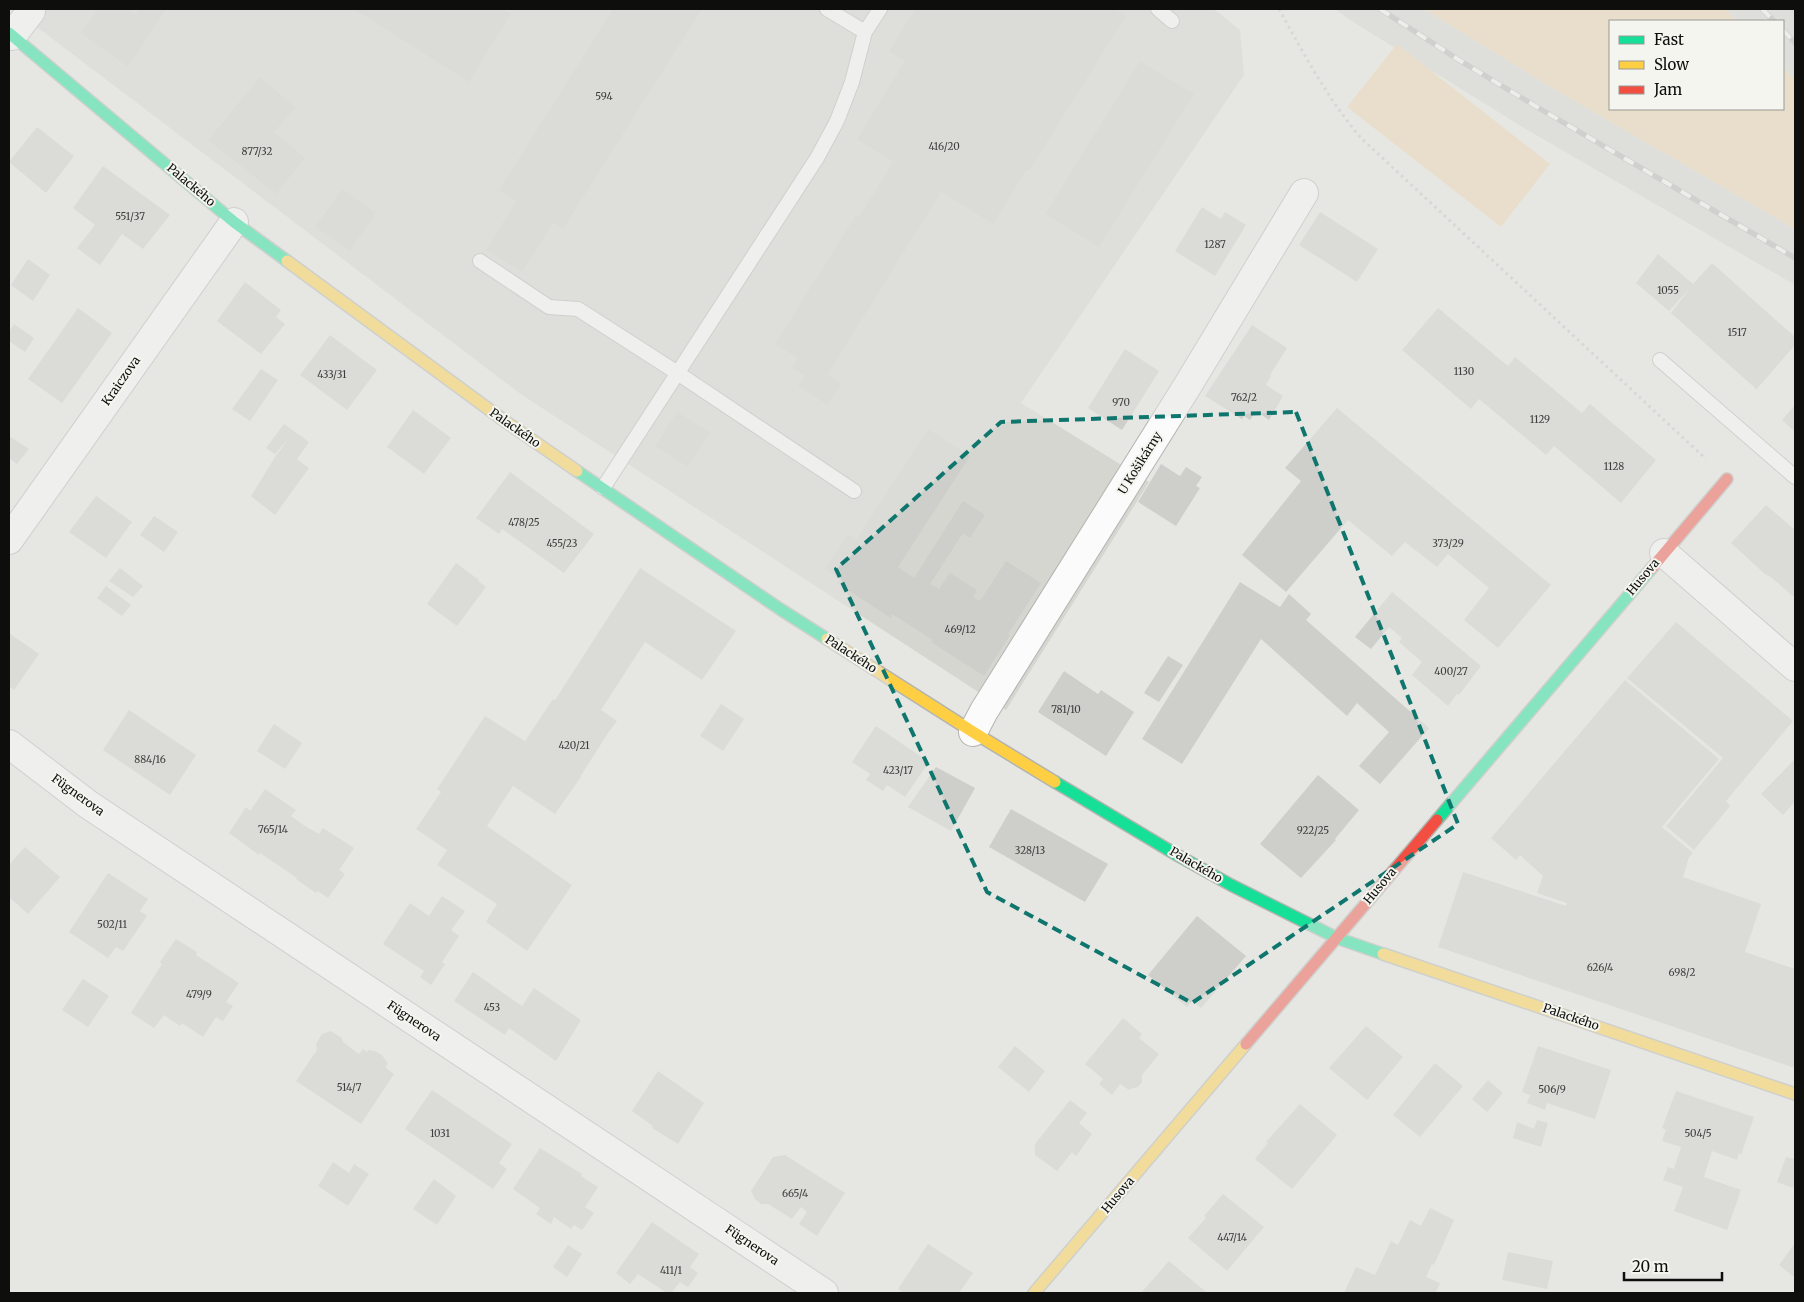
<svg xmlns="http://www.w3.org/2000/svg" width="1804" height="1302" viewBox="0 0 1804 1302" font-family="Merriweather,serif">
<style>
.built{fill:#d5d6cf}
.green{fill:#edd2ae}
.building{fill:#cececb}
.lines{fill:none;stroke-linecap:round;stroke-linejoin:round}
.lane-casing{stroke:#b3b4b1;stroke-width:16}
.street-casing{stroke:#b3b4b1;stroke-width:30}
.fast-casing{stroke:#b3b4b1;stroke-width:14}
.slow-casing{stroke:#b3b4b1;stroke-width:14}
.jam-casing{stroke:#b3b4b1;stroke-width:14}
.path{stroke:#c5c5c5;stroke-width:3;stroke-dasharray:2.5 4;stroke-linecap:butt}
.lane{stroke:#fbfbfb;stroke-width:14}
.street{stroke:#fbfbfb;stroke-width:28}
.fast{stroke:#16e098;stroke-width:11}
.slow{stroke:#ffcf43;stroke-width:11}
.jam{stroke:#f24e42;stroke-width:11}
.rail-casing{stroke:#b5b5b3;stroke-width:5.5}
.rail{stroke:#f4f5ef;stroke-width:4;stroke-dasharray:11;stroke-linecap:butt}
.marked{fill:none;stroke:#0f766e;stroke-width:4;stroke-dasharray:10 6;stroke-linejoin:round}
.labels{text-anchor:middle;stroke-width:4;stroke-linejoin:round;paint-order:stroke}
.number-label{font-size:10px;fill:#3e3f3c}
.street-label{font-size:12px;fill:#0e0f0d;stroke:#f4f5ef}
</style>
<rect width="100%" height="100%" fill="#e6e7e3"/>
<!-- built -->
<g class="built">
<path d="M13 9H1214L1240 30 1244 75 1021 403 1149 482 1006 710 522 395Z"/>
<path d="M1335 9H1424L1554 89 1795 229V285L1529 131 1350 20Z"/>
<path d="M1725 9H1795V80L1783 67V21H1737Z"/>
</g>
<!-- green -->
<g class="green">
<path d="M1424 9H1725L1737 21H1610V109H1783V67L1795 80V229L1554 89Z"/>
<path d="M1397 44 1550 164 1501 227 1347 107Z"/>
</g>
<!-- building -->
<g class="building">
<path d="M98 9H126L135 15 139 9H166L128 67 81 33Z"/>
<path d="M354 9H503L511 14 469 82Z"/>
<path d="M613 9H702L563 229 553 223 522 272 486 250 516 201 499 190Z"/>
<path d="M915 9H1114L1126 16 1029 171 1027 169 993 224 941 192 828 374 842 383 828 405 798 386 805 376 792 368 798 358 775 344 856 215 859 217 893 162 857 139 905 61 889 51Z"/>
<path d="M1140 61 1194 94 1099 247 1045 214Z"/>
<path d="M260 77 296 108 274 132 305 158 276 194 208 140Z"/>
<path d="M37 127 74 156 46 193 9 162Z"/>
<path d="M103 166 170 215 143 249 122 234 100 265 77 248 95 225 73 208Z"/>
<path d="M342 189 376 213 350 251 315 227Z"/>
<path d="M1202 207 1221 219 1225 212 1246 225 1215 276 1175 251Z"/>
<path d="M1320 212 1378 249 1357 282 1299 245Z"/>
<path d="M1658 254 1693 284 1712 263 1795 337V345L1756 390 1755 388 1671 313 1691 287 1669 311 1636 283Z"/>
<path d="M28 259 50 275 33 301 11 285Z"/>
<path d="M245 282 281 310 276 317 285 324 261 354 217 321Z"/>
<path d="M78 308 112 333 62 403 28 379Z"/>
<path d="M1438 308 1508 366 1515 357 1582 413 1590 404 1656 460 1621 503 1554 446 1546 455 1479 399 1471 409 1402 350Z"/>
<path d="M14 324 34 338 25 352 9 341V332Z"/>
<path d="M1252 325 1287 348 1270 375 1271 376 1266 385 1283 396 1269 420 1256 411 1250 420 1244 416 1242 419 1205 396Z"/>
<path d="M330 335 377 370 347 410 300 375Z"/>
<path d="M1125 349 1159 371 1122 430 1088 408Z"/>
<path d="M261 369 278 380 250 421 232 409Z"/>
<path d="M1795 405V432L1782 420Z"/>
<path d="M1337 408 1551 585 1498 648 1464 620 1489 588 1448 554 1437 567 1405 542 1392 556 1348 520 1286 592 1242 555 1301 481 1285 468Z"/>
<path d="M413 410 451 438 424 474 387 447Z"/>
<path d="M677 412 710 432 688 467 655 446Z"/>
<path d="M284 424 309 442 297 459 309 468 275 515 251 496 275 457 289 438 275 454 266 448Z"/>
<path d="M928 429 970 456 898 567 914 578 963 501 985 515 970 538 963 533 930 584 939 589 950 573 977 590 973 597 980 601 1006 561 1041 583 1008 634 1010 635 984 676 931 642 933 640 892 614 891 618 837 583 839 579 825 569 848 534 856 540Z"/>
<path d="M9 436 29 449 17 464 9 458Z"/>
<path d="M1161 464 1180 476 1186 467 1202 477 1196 486 1200 488 1176 526 1138 502Z"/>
<path d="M510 472 594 534 564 573 502 529 499 534 476 518Z"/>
<path d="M96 496 132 522 106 558 69 532Z"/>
<path d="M1766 505 1795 530V598L1771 577 1766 575 1731 543Z"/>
<path d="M154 516 178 532 164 552 140 535Z"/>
<path d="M456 563 479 580 478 581 486 587 457 626 427 604Z"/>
<path d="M120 568 143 586 133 597 109 581Z"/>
<path d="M640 568 736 631 702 680 645 642 601 710 617 721 608 733 580 777H581L555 814 513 786 487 826 572 885 527 951 486 922 497 904 437 865 447 850 416 829 441 792 437 789 485 716 525 741 553 699 555 700Z"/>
<path d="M1240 582 1280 607 1289 594 1311 614 1306 620 1429 728 1380 784 1359 766 1389 732 1357 703 1347 716 1261 639 1182 764 1142 739Z"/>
<path d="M106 586 131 605 122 616 97 598Z"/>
<path d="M1392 592 1481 666 1459 695 1457 694 1448 706 1412 675 1422 662 1399 642 1402 638 1389 627 1371 649 1355 637Z"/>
<path d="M1676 622 1793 721 1726 801 1730 806 1694 850 1666 826 1723 758 1627 678Z"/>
<path d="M9 633 39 654 14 690 9 686Z"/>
<path d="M1168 656 1183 665 1159 702 1144 693Z"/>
<path d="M1064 671 1098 694 1101 690 1134 712 1106 756 1038 712Z"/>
<path d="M1625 680 1719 759 1662 827 1693 853 1689 857 1683 877 1761 904 1745 952 1795 969V1068L1438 947 1463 872 1566 906 1567 903 1537 893 1543 876 1520 855 1516 860 1491 838Z"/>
<path d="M721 704 744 719 723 751 700 736Z"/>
<path d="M129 710 196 755 170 795 103 750Z"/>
<path d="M274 724 302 743 285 769 257 751Z"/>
<path d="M876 726 929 762 905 797 887 785 883 791 866 780 870 774 852 762Z"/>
<path d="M1795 759V802L1783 815 1761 794Z"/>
<path d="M936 767 975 788 951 831 908 807Z"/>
<path d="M1318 775 1359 810 1335 839 1336 840 1301 878 1260 844Z"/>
<path d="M265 789 296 810 291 816 305 826 319 834 323 828 354 848 339 870 345 874 328 898 318 891 316 893 296 879 297 878 260 853 259 855 229 833 246 807 250 811Z"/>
<path d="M1011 809 1108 864 1085 902 989 847Z"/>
<path d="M25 847 60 877 28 914 9 897V865Z"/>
<path d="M108 873 148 899 140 911 147 916 123 951 116 947 108 958 69 932Z"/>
<path d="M442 896 465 911 451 930 459 936 442 962 445 964 431 985 420 977 424 971 383 944 410 903 429 916Z"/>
<path d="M1197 916 1246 956 1201 1008 1192 1001 1187 1007 1148 975Z"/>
<path d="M176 939 197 952 196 955 239 983 226 1002 233 1006 223 1021 216 1017 203 1037 182 1023 180 1026 164 1015 154 1028 131 1013 162 964 160 962Z"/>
<path d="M473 972 522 1006 534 988 581 1020 556 1061 509 1028 505 1035 454 1001Z"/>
<path d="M83 979 109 996 88 1027 62 1010Z"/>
<path d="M1123 1018 1142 1034 1139 1038 1159 1054 1142 1075V1082L1138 1087 1130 1089 1129 1090 1120 1084 1112 1095 1099 1084 1103 1079 1085 1064Z"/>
<path d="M1366 1026 1403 1057 1367 1100 1329 1068Z"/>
<path d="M331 1031 342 1038 343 1042 359 1054 363 1049 367 1052 369 1050 375 1051 382 1055 388 1064 385 1067 394 1074 361 1124 296 1081 317 1050 316 1044 322 1034Z"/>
<path d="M1015 1046 1045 1071 1029 1092 998 1067Z"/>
<path d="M1538 1046 1611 1070 1595 1119 1547 1103 1545 1110 1527 1103 1530 1095 1522 1092Z"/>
<path d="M1435 1063 1463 1086 1420 1137 1393 1115Z"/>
<path d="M658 1071 704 1103 678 1144 652 1128 653 1126 632 1111Z"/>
<path d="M1488 1080 1503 1093 1487 1112 1472 1099Z"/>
<path d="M432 1090 512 1144 499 1163 507 1169 493 1189 405 1129Z"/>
<path d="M1676 1091 1754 1117 1741 1155 1739 1153 1737 1160 1712 1151 1704 1177 1741 1190 1727 1230 1674 1211 1683 1187 1663 1180 1668 1167 1674 1169 1681 1147 1662 1141 1666 1130 1662 1128Z"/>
<path d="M1070 1100 1087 1113 1079 1123 1092 1134 1076 1156 1072 1152 1057 1171 1035 1155V1144Z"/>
<path d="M1300 1104 1337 1135 1292 1189 1255 1159 1268 1143 1266 1142Z"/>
<path d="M1537 1120 1548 1123 1541 1147 1513 1138 1517 1122 1534 1129Z"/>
<path d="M540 1148 582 1174 581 1176 598 1187 585 1207 594 1213 582 1230 574 1225 571 1229 554 1217 551 1224 536 1214 540 1208 513 1189Z"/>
<path d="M785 1155 845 1193 817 1236 799 1224 807 1212 801 1207 792 1219 768 1204H761L755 1199 751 1191 773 1157Z"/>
<path d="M1786 1157 1795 1159V1179L1793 1188 1777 1182Z"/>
<path d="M333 1162 349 1173 354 1164 369 1174 348 1206 318 1186Z"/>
<path d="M434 1179 456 1196 437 1225 413 1209Z"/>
<path d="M1223 1194 1264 1227 1227 1271 1188 1238 1206 1218 1204 1216Z"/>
<path d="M1430 1208 1454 1220 1434 1265 1432 1264 1426 1277 1440 1283 1436 1292 1440 1293H1344L1356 1267 1375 1275 1391 1241 1398 1245 1410 1220 1421 1226Z"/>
<path d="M652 1222 699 1254 690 1267 698 1273 688 1287 680 1282 671 1293H667L638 1274 630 1284 616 1273Z"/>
<path d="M1795 1243V1278L1779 1265Z"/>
<path d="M928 1244 973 1273 959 1293H904L898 1289Z"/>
<path d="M568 1245 582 1254 567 1277 553 1267Z"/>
<path d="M1508 1252 1553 1261 1547 1289 1502 1280Z"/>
<path d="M1169 1261 1206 1292 1205 1293H1141Z"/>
</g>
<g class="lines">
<!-- lane casing -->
<g class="lane-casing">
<g id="lane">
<path d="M827 9 865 32"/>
<path d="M1158 9 1172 21"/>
<path d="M480 261 549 307 578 309 676 372 854 491"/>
<path d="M1660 360 1795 477"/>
<path d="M603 488 817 158 837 121 852 82 865 32 880 9"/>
</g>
</g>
<!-- street casing -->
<g class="street-casing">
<g id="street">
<path d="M12 36 31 11"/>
<path d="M9 540 234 222"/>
<path d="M1664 553 1795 667"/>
<path d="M973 732 984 711 1188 385 1304 193"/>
<path d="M9 744 89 805 824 1293"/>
</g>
</g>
<!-- fast casing -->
<g class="fast-casing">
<g id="fast">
<path d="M9 33 234 222 287 261"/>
<path d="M577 471 780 609 827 639"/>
<path d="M1055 782 1177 855 1231 885 1337 938 1383 954"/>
<path d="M1437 820 1651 569"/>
</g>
</g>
<!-- slow casing -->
<g class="slow-casing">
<g id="slow">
<path d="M287 261 502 419 577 471"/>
<path d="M827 639 973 732 1055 782"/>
<path d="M1383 954 1795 1094"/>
<path d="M1034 1293 1246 1044"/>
</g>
</g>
<!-- jam casing -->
<g class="jam-casing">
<g id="jam">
<path d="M1651 569 1727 479"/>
<path d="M1246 1044 1437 820"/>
</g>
</g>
<!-- path -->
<path class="path" d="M1279 9C1304 54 1327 98 1361 138L1706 459"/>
<!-- lane -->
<use href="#lane" class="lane"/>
<!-- street -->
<use href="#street" class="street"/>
<!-- fast -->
<use href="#fast" class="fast"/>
<!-- slow -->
<use href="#slow" class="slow"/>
<!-- jam -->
<use href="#jam" class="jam"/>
<!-- rail casing -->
<g class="rail-casing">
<g id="rail">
<path d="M1380 9 1459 60 1542 110 1795 258"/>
<path d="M1762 9 1774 21"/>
<path d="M1794 9 1795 10"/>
<path d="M1783 30 1795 43"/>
</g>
</g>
<!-- rail -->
<use href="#rail" class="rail"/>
</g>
<!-- marked area -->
<path d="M0 0H1804V1302H0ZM1296 412 1458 824 1192 1003 987 892 836 569 1001 422Z" fill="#e6e7e3" fill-opacity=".55" fill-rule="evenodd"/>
<path class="marked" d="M1296 412 1458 824 1192 1003 987 892 836 569 1001 422Z"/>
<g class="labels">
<!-- number labels -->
<g class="number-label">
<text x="604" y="100">594</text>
<text x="944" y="150">416/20</text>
<text x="257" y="155">877/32</text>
<text x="130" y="220">551/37</text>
<text x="1215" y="248">1287</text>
<text x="1668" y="294">1055</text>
<text x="1737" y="336">1517</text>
<text x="1464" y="375">1130</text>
<text x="332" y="378">433/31</text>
<text x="1244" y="401">762/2</text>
<text x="1121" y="406">970</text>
<text x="1540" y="423">1129</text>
<text x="1614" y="470">1128</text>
<text x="524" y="526">478/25</text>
<text x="562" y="547">455/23</text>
<text x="1448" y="547">373/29</text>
<text x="960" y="633">469/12</text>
<text x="1451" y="675">400/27</text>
<text x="1066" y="713">781/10</text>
<text x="574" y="749">420/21</text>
<text x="150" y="763">884/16</text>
<text x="898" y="774">423/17</text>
<text x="273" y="833">765/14</text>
<text x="1313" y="834">922/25</text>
<text x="1030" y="854">328/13</text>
<text x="112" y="928">502/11</text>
<text x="1600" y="971">626/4</text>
<text x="1682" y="976">698/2</text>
<text x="199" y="998">479/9</text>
<text x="492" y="1011">453</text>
<text x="349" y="1091">514/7</text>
<text x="1552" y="1093">506/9</text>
<text x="440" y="1137">1031</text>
<text x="1698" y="1137">504/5</text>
<text x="795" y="1197">665/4</text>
<text x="1232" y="1241">447/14</text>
<text x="671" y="1274">411/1</text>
</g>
<!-- street labels -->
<g class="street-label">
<text transform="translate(191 185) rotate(40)" y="4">Palackého</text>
<text transform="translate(121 381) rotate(-55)" y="4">Kraiczova</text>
<text transform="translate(515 428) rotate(35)" y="4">Palackého</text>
<text transform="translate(1140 463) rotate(-58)" y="4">U Košikárny</text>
<text transform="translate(1643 577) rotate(-50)" y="4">Husova</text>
<text transform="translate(851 654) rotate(33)" y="4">Palackého</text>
<text transform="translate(78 795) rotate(36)" y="4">Fügnerova</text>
<text transform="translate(1196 865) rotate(30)" y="4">Palackého</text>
<text transform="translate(1380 886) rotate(-50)" y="4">Husova</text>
<text transform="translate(1571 1017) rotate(19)" y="4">Palackého</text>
<text transform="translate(414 1021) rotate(34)" y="4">Fügnerova</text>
<text transform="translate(1118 1195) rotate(-50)" y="4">Husova</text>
<text transform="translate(752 1245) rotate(34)" y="4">Fügnerova</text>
</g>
</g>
<!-- border -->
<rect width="1804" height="1302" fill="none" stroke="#0e0f0d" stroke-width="20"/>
<!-- legend -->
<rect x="1609" y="20" width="175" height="90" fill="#f4f5ef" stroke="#989995"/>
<rect x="1619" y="36" width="25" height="8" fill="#16e098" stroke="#989995"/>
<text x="1654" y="45" font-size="15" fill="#0e0f0d">Fast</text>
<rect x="1619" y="61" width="25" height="8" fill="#ffcf43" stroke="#989995"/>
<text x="1654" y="70" font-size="15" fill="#0e0f0d">Slow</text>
<rect x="1619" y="86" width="25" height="8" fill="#f24e42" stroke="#989995"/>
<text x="1654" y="95" font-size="15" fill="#0e0f0d">Jam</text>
<!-- scale -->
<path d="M1624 1272v8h98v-8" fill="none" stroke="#0e0f0d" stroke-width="2.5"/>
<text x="1632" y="1272" font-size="15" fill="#0e0f0d" stroke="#f4f5ef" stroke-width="4" paint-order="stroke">20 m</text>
</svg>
